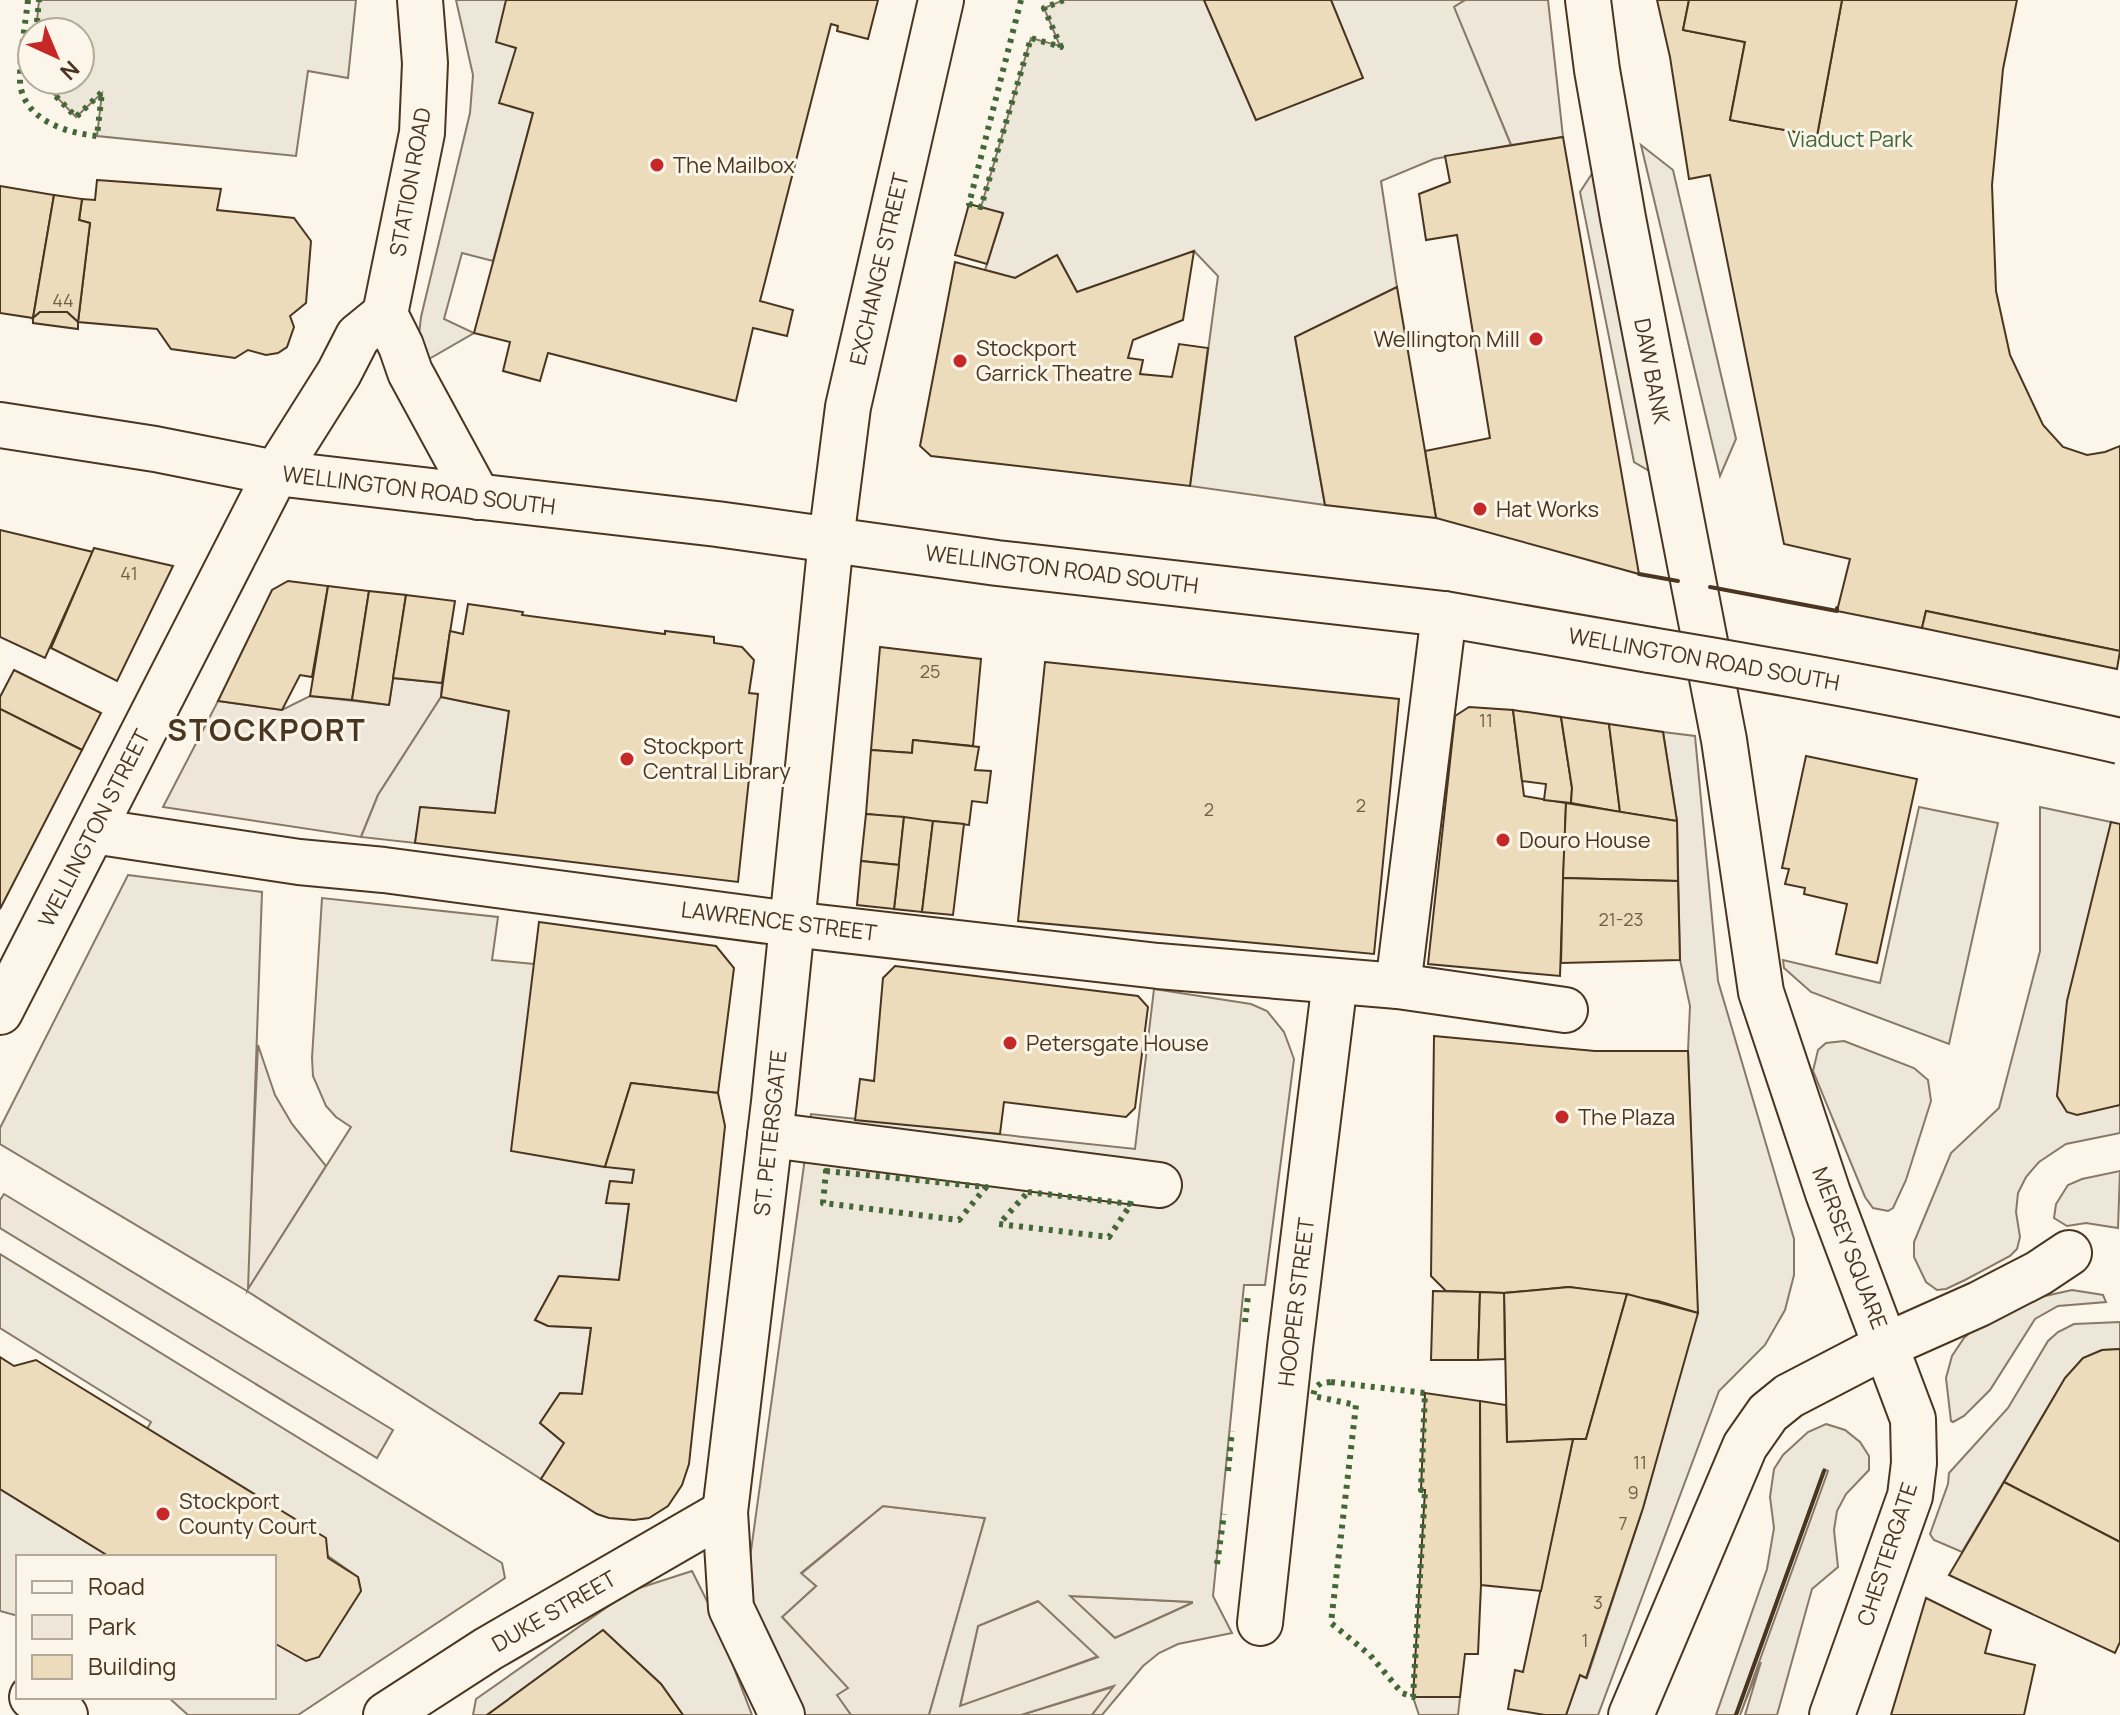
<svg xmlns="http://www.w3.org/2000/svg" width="2120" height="1715" viewBox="0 0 2120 1715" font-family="Manrope,sans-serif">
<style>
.green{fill:#ede6d9;stroke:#887966;stroke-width:2}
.parking{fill:#ede7d9;stroke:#887966;stroke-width:2;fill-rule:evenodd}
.building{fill:#ecdcbc;stroke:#4a3520;stroke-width:2}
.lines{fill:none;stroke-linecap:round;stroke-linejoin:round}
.street-casing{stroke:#4a3520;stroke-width:48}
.highway-casing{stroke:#4a3520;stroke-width:48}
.street{stroke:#fbf6e9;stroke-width:44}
.highway{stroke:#fbf6e9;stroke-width:44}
.highway-bridge-casing{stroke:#4a3520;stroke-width:48;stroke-linecap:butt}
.highway-bridge{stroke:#fbf6e9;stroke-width:44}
.hedge{stroke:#436837;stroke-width:6;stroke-dasharray:4 6;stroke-linecap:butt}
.wall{stroke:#4a3520;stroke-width:4}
.poi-dot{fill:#c62828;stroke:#fbf6e9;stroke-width:3}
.labels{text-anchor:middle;stroke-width:6;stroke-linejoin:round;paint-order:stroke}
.number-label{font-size:18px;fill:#725f47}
.park-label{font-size:22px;fill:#436837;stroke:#fbf6e9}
.poi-label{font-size:22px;fill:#4a3520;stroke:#fbf6e9;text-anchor:start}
.street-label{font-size:22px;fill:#4a3520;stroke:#fbf6e9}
.district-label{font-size:30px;font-weight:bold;letter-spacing:2px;fill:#4a3520;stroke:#fbf6e9}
</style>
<rect width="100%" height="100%" fill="#fbf6e9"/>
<!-- green -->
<g class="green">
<path d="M1465 0H1548L1563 137 1511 145 1453 6Z"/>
<path d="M393 678 442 683 441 697 378 795 361 837 163 807 218 701 282 710 310 696 389 705Z"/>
<path d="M258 1045 275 1095 292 1124 326 1166 247 1291Z"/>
<path d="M4 1194 393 1430 377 1458 0 1228V1200Z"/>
<path d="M883 1506 985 1518 929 1715H851L836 1695 847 1688 782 1617 816 1586 801 1574Z"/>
<path d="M1069 1596 1194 1602 1115 1638Z"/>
<path d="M1039 1601 1099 1656 960 1707 978 1626Z"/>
<path d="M1116 1686 1092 1715H1021Z"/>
<path d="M1413 1697H1460L1458 1715H1419Z"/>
</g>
<!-- parking -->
<g class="parking">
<path d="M39 0H356L348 78 308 71 296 156 97 136 102 93 76 117 44 84 47 80H80V32H36Z"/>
<path d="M456 0H506L533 113 493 261 462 253 444 319 474 333 422 363 418 343 421 317 470 113 473 75Z"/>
<path d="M1064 0H1204L1256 120 1362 78 1331 0H1465L1454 7 1511 145 1434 159 1381 181 1397 287 1295 337 1325 505 1190 486 1218 276 1194 251 1077 292 1057 255 1015 278 985 270 1003 214 981 207 1031 38 1060 46 1044 8Z"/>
<path d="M1641 145 1673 170 1736 439 1720 476Z"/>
<path d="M1595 169 1658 476 1634 462 1580 192Z"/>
<path d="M441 697 509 711 495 813 421 807 415 843 361 837 378 795Z"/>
<path d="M1663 732 1695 736 1718 981 1794 1239V1275L1785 1310 1765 1345 1719 1391 1598 1715H1566L1580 1675 1587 1678 1643 1508 1697 1313 1688 1051 1690 1006 1680 960 1677 821Z"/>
<path d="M1919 807 1998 823 1949 1044 1811 992 1784 968 1783 960 1880 983Z"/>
<path d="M2040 807 2111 822 2057 1096 2067 1112 2120 1105V1133L2066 1144 2039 1162 2026 1177 2018 1193 2016 1212 2020 1237 2017 1249 2010 1256 1965 1280 1946 1289 1937 1290 1926 1282 1914 1257V1242L1951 1153 1999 1108 2040 951Z"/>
<path d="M128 875 262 892 248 1289 351 1127 336 1117 326 1106 313 1076 312 1058 322 898 498 917 492 960 534 964 634 1170 632 1183 610 1181 607 1202 629 1204 619 1280 559 1276 535 1320 548 1326 591 1328 582 1394 560 1393 540 1423 564 1443 541 1479 247 1291 0 1144V1128Z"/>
<path d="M1154 989 1251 1004 1267 1011 1284 1032 1294 1059 1265 1285H1244L1213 1596 1232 1633 1178 1644 1159 1653 1143 1666 1102 1715H1092L1114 1686 1021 1715H929L985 1518 883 1506 801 1573 816 1586 782 1617 848 1688 837 1695 851 1715H800L754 1609 750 1558 811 1114 1135 1149ZM1070 1596 1192 1602V1603L1115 1638ZM1038 1601 1098 1657 960 1706 978 1626Z"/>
<path d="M1844 1041 1914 1068 1928 1080 1931 1101 1906 1180 1893 1208 1888 1211 1873 1208 1865 1197 1813 1071 1818 1050 1826 1043Z"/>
<path d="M2120 1171 2118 1228 2086 1223 2067 1226 2054 1218 2056 1204 2068 1185 2082 1179Z"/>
<path d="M0 1254 502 1563 505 1578 298 1715H188L168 1697H274V1643L361 1591 358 1577 147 1429 151 1422 0 1328Z"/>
<path d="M2072 1290 2103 1295 2106 1302 2058 1306 2035 1319 1990 1390 1964 1416 1953 1422 1951 1421 1946 1378 1952 1356 1964 1338 1975 1328 2027 1300Z"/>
<path d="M2120 1322V1349L2102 1350 2083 1358 2065 1378 1962 1552 1934 1540 1930 1534 1948 1484 1949 1473 2008 1408 2048 1341 2058 1332 2074 1324Z"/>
<path d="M1826 1424 1845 1430 1860 1442 1869 1456V1470L1846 1494 1837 1511 1834 1530 1838 1567 1812 1589 1777 1715H1745L1761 1662 1740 1715 1828 1471 1824 1469 1735 1715H1716L1767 1569 1774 1528 1770 1497 1774 1469 1783 1455 1808 1432Z"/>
<path d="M0 1489 110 1557H18V1616L0 1611Z"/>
<path d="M692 1571 712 1611 752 1715H683L661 1684 603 1630 487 1715H473L476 1699 630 1591Z"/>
</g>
<!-- building -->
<g class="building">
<path d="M506 0H878L868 39 837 31 838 26 831 24 760 301 793 310 787 336 753 328 736 401 548 353 540 381 503 371 510 342 474 333 533 113 499 103 516 48 496 42Z"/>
<path d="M1204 0H1331L1363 78 1256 120Z"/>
<path d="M1657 0H1689L1683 30 1745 42 1730 120 1817 136 1842 0H2017L2003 69 1992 185 1996 291 2010 355 2043 425 2063 447 2087 455 2105 452 2120 446V651L1926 611 1922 628 1837 611 1850 559 1784 544 1710 175 1689 179 1670 57Z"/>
<path d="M1689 0H1842L1817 136 1730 120 1745 42 1683 30Z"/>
<path d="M1563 137 1639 574 1436 518 1425 451 1490 438 1457 235 1426 240 1419 194 1450 182 1445 156Z"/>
<path d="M97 180 221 189 217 210 294 218 311 241 306 303 290 316 294 327 287 347 278 353 266 355 248 350 235 358 171 349 157 329 78 322 90 223 79 220 82 199 95 200Z"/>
<path d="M0 186 54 195 33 318 0 313Z"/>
<path d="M54 195 82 199 79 220 90 223 78 322 67 312H40L33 318Z"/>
<path d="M969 204 1003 213 987 264 955 255Z"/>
<path d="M1194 251 1183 320 1133 340 1128 358 1143 360 1140 374 1172 377 1179 344 1208 348 1190 486 931 456 920 446 955 262 1015 278 1057 255 1077 292Z"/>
<path d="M1397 287 1425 451 1436 518 1325 505 1295 337Z"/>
<path d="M40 312H67L78 322V329L33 323V318Z"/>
<path d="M0 530 93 552 45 658 0 637Z"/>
<path d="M94 548 173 566 117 681 51 648Z"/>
<path d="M288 581 328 586 312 677 300 675 282 710 218 701 272 590Z"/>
<path d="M328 586 369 591 352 700 310 696Z"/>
<path d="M369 591 406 595 389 705 352 700Z"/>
<path d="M406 595 455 601 442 683 393 678Z"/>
<path d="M468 604 523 612 522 615 665 634V631L714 637V643L742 647 754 660 749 693 758 694 738 882 415 843 420 807 495 813 509 711 441 697 450 631 463 634Z"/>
<path d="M1926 611 2120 651 2117 669 1922 628Z"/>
<path d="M880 647 981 659 973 746 913 740 912 753 871 750Z"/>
<path d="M1045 662 1399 699 1374 954 1018 921Z"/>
<path d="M14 670 101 713 82 750 0 709V697Z"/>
<path d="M1469 707 1513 710 1524 796 1566 803 1560 976 1428 964 1455 716Z"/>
<path d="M0 709 82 750 0 909Z"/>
<path d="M1513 710 1561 717 1572 788 1571 803 1544 800 1546 784 1522 781Z"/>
<path d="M1561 717 1609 724 1620 812 1571 803 1572 788Z"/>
<path d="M1609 724 1663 732 1677 821 1620 812Z"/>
<path d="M913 740 979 747 975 770 991 771 987 803 972 801 969 825 866 814 871 750 912 753Z"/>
<path d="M1806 756 1917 779 1877 963 1836 954 1847 904 1804 894 1805 888 1785 884 1789 869 1782 868Z"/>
<path d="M1566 803 1677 821 1678 881 1563 878Z"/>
<path d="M866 814 904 817 899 865 861 861Z"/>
<path d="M904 817 933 821 922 912 894 909Z"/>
<path d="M933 821 964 824 953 915 922 912Z"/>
<path d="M2111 822 2120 824V1105L2077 1115 2067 1112 2057 1096 2067 1001Z"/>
<path d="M861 861 899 865 894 909 857 905Z"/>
<path d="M1563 878 1678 881 1680 960 1561 963Z"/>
<path d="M539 922 716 946 734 968 718 1093 631 1083 605 1167 511 1151Z"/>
<path d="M895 966 1138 996 1148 1007 1135 1108 1126 1117 1004 1102 1000 1134 855 1120 860 1079 874 1081 883 978Z"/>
<path d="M1434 1036 1595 1051H1688L1698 1313 1658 1301 1569 1287 1504 1293 1446 1291 1431 1276Z"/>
<path d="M631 1083 718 1093 725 1126 689 1464 682 1485 668 1506 649 1518 634 1520 609 1518 597 1514 541 1479 564 1443 540 1423 560 1393 582 1394 591 1328 548 1326 535 1320 559 1276 619 1280 629 1204 606 1203 610 1181 632 1183 634 1170 605 1167Z"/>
<path d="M1569 1287 1627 1294 1586 1439 1507 1442 1504 1293Z"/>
<path d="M1433 1291 1480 1292 1478 1360H1431Z"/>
<path d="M1480 1292 1504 1293 1505 1359 1478 1360Z"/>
<path d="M1627 1294 1698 1313 1643 1508 1586 1678 1580 1675 1566 1715H1545L1508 1709 1515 1670 1523 1672 1573 1439H1586Z"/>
<path d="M2120 1349V1542L2004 1482 2065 1378 2083 1358 2102 1350Z"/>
<path d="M0 1357 14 1366 36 1360 326 1538 328 1558 358 1577 361 1591 319 1657 306 1661 274 1643V1557H110L0 1489Z"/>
<path d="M1425 1393 1480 1401 1481 1585 1478 1654H1465L1460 1697H1413L1425 1490H1421Z"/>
<path d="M1480 1401 1506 1405 1507 1442 1573 1439 1541 1591 1481 1585Z"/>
<path d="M2004 1482 2120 1542V1642L2115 1653 1949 1575Z"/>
<path d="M1926 1598 1991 1630 1985 1653 2035 1665 2024 1715H1891Z"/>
<path d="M603 1630 661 1684 683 1715H487Z"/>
</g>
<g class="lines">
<!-- street casing -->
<g class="street-casing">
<g id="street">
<path d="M1588 0 1597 70 1623 218 1724 740 1761 992 1828 1193 1913 1419 1914 1463 1910 1496 1832 1715"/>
<path d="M385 314 401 346 410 372 478 497"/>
<path d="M93 831 299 862 384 870 791 924 1158 966 1398 986 1565 1010"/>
<path d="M1398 986 1444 614"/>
<path d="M0 1012 276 473 339 373 358 336 385 314 422 133 425 63 420 0"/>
<path d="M770 1135 1159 1185"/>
<path d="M1260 1623 1290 1347 1335 981"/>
<path d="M32 1697 65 1715"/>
<path d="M386 1715 488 1649 725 1512"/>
<path d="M782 1715 731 1608 725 1512 774 1102 831 540 848 407 941 0"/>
<path d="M1631 1715 1745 1446 1768 1413 1789 1396 1887 1345 1979 1304 2039 1273 2069 1253"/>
</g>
</g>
<!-- highway casing -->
<g class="highway-casing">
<path id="highway" d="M0 425 155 449 276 473 717 524 997 563 1444 614 1650 650"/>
</g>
<!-- street -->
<use href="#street" class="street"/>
<!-- highway -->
<use href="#highway" class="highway"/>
<!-- highway-bridge casing -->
<g class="highway-bridge-casing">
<path id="highway-bridge" d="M1650 650C1808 676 1964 705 2120 741"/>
</g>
<!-- highway-bridge -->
<use href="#highway-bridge" class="highway-bridge"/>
<!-- hedge -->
<g class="hedge">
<path d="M28 0C26 19 17 74 21 89 29 122 68 133 97 136L102 92 76 117 44 84 47 80"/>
<path d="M1021 0 969 204 981 207 1031 38 1061 47 1044 8 1064 0"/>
<path d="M36 32 39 0"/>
<path d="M826 1171 986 1187 959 1220 823 1203Z"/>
<path d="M1028 1192 1131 1204 1109 1237 999 1224Z"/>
<path d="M1245 1322 1248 1296"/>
<path d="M1331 1382 1425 1393 1421 1490H1425L1413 1697 1402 1693 1370 1655 1331 1623 1356 1405 1313 1396 1315 1388 1321 1383Z"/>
<path d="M1228 1471 1232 1431"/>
<path d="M1217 1564 1224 1514"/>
</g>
<!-- wall -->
<g class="wall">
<path d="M1639 574 1678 581"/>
<path d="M1710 587 1837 611V608"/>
<path d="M1736 1715 1824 1471"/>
</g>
</g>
<!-- markers -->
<g class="poi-dot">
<circle cx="657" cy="165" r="8"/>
<circle cx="1536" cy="339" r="8"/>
<circle cx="960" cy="361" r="8"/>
<circle cx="1480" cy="509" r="8"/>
<circle cx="627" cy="759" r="8"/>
<circle cx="1503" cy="840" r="8"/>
<circle cx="1010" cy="1043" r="8"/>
<circle cx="1562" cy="1117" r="8"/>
<circle cx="163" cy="1514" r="8"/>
</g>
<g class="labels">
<!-- number labels -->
<g class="number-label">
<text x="63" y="307">44</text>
<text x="129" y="580">41</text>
<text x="930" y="678">25</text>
<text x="1486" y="727">11</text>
<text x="1361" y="812">2</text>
<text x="1209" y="816">2</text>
<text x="1621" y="926">21-23</text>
<text x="1640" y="1469">11</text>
<text x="1633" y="1499">9</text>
<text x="1623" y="1530">7</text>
<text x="1598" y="1609">3</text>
<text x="1585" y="1647">1</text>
</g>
<!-- park labels -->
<g class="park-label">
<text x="1850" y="147">Viaduct Park</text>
</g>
<!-- poi labels -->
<g class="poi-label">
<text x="673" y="173">The Mailbox</text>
<text x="1520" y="347" text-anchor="end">Wellington Mill</text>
<text x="976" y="356">Stockport<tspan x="976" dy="25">Garrick Theatre</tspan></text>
<text x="1496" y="517">Hat Works</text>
<text x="643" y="754">Stockport<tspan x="643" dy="25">Central Library</tspan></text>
<text x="1519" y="848">Douro House</text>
<text x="1026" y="1051">Petersgate House</text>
<text x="1578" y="1125">The Plaza</text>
<text x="179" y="1509">Stockport<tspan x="179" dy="25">County Court</tspan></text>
</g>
<!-- street labels -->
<g class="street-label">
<text transform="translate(410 182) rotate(-80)" y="8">STATION ROAD</text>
<text transform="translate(879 269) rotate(-77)" y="8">EXCHANGE STREET</text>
<text transform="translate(1652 371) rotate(79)" y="8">DAW BANK</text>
<text transform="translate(419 490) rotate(7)" y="8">WELLINGTON ROAD SOUTH</text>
<text transform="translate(1062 569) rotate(7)" y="8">WELLINGTON ROAD SOUTH</text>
<text transform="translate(1704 659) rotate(10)" y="8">WELLINGTON ROAD SOUTH</text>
<text transform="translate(94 828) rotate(-63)" y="8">WELLINGTON STREET</text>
<text transform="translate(779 921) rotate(7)" y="8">LAWRENCE STREET</text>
<text transform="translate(770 1133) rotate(-84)" y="8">ST. PETERSGATE</text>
<text transform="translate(1850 1248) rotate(69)" y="8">MERSEY SQUARE</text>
<text transform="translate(1296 1302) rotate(-83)" y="8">HOOPER STREET</text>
<text transform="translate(1887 1554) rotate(-72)" y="8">CHESTERGATE</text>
<text transform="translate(554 1611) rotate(-30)" y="8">DUKE STREET</text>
</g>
<!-- district labels -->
<g class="district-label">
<text x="267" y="741">STOCKPORT</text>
</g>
</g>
<!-- legend -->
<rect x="16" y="1555" width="260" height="144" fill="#fbf6e9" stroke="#b4a999" stroke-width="2"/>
<rect x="32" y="1581" width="40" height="12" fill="#fbf6e9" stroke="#b4a999" stroke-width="2"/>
<text x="88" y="1595" font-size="24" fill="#4a3520">Road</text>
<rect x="32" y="1615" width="40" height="24" fill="#ede6d9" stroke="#b4a999" stroke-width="2"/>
<text x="88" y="1635" font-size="24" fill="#4a3520">Park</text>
<rect x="32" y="1655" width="40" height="24" fill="#ecdcbc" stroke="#b4a999" stroke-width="2"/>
<text x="88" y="1675" font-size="24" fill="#4a3520">Building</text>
<!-- north arrow -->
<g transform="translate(56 56) rotate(136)"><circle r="38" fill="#fbf6e9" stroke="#b4a999" stroke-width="2"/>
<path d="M0-6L14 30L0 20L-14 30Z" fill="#c62828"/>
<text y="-12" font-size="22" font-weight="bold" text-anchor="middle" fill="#4a3520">N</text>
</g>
</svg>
